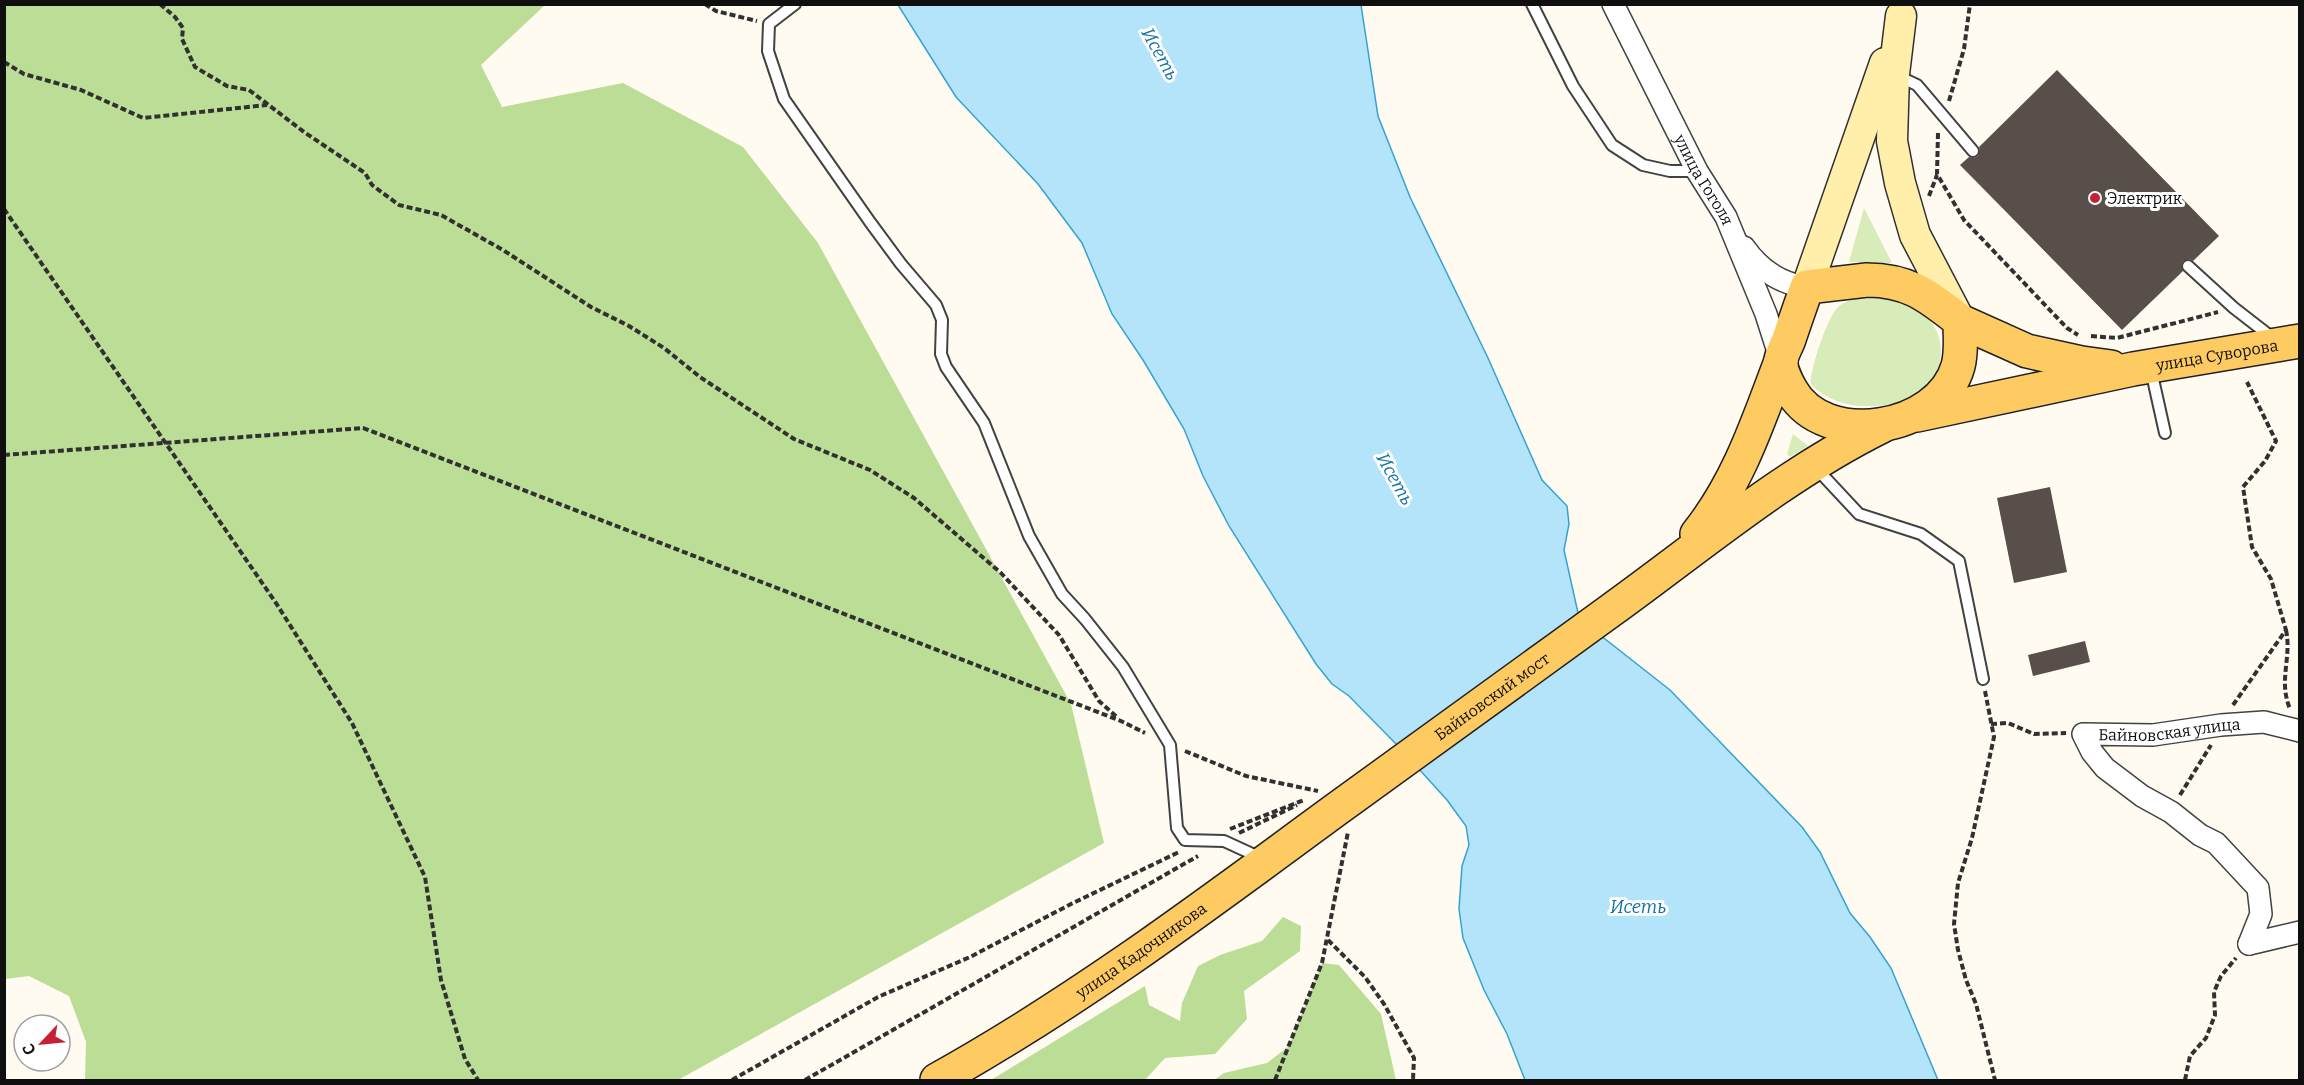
<svg xmlns="http://www.w3.org/2000/svg" width="2304" height="1085" viewBox="0 0 2304 1085" font-family="Bitter,serif">
<style>
.green{fill:#d7ecb8}
.forest{fill:#bcdd96}
.water{fill:#b3e4f9;stroke:#36a2d3;stroke-width:1.5}
.building{fill:#584f4a}
.lines{fill:none;stroke-linecap:round;stroke-linejoin:round}
.lane-casing{stroke:#424242;stroke-width:14}
.street-casing{stroke:#424242;stroke-width:24}
.secondary-casing{stroke:#313131;stroke-width:33}
.primary-casing{stroke:#202020;stroke-width:36}
.path{stroke:#313131;stroke-width:4;stroke-dasharray:6 3;stroke-linecap:butt}
.lane{stroke:#fff;stroke-width:10}
.street{stroke:#fff;stroke-width:21}
.secondary{stroke:#ffefab;stroke-width:30}
.primary{stroke:#fecb62;stroke-width:33}
.poi-dot{fill:#c62036;stroke:#fff;stroke-width:2}
.labels{text-anchor:middle;stroke-width:6;stroke-linejoin:round;paint-order:stroke}
.street-label{font-size:16px;fill:#0f0f0f;stroke:#fff}
.poi-label{font-size:16px;fill:#0f0f0f;stroke:#fff;text-anchor:start}
.water-label{font-size:18px;font-style:italic;fill:#1272a7;stroke:#fff}
</style>
<rect width="100%" height="100%" fill="#fffbf0"/>
<!-- green -->
<g class="green">
<path d="M1864 208 1892 263 1849 262Z"/>
<path d="M1854 299C1868 298 1882 298 1896 300 1950 312 1958 378 1906 400 1892 406 1875 406 1860 406 1844 405 1822 397 1811 384 1809 371 1828 317 1837 308 1842 303 1848 301 1854 299Z"/>
<path d="M1793 434 1808 446 1790 457 1787 454Z"/>
</g>
<!-- forest -->
<g class="forest">
<path d="M4 5H545L481 65 502 107 623 83 743 147 818 243 1071 704 1104 843 678 1080H85L86 1042 69 996 29 976 5 979Z"/>
<path d="M1283 917 1301 926 1300 951 1244 991 1247 1019 1215 1054 1165 1058 1145 1080H991L1145 986 1149 1005 1180 1021 1182 1003 1198 966 1220 955 1262 941Z"/>
<path d="M1322 963 1339 965 1381 1014 1396 1080H1214L1224 1073 1267 1063 1289 1046Z"/>
</g>
<!-- water -->
<path class="water" d="M898 5H1361L1378 116 1410 197 1488 358 1542 480 1567 506 1569 524 1564 550 1578 613 1586 624 1670 690 1802 827 1820 852 1850 913 1870 937 1891 968 1938 1080H1525L1507 1034 1484 990 1463 938 1459 909 1462 866 1469 845 1466 826 1447 800 1399 747 1349 696 1332 684 1316 664 1229 526 1203 476 1184 429 1143 360 1112 314 1082 243 1038 184 956 97Z"/>
<!-- building -->
<g class="building">
<path d="M2057 70 2219 236 2193 261 2189 259 2183 261 2181 265 2183 271 2122 330 1960 165 1969 157 1974 158 1978 156 1980 150 1979 147Z"/>
<path d="M2050 487 2067 572 2014 583 1997 498Z"/>
<path d="M2085 641 2090 662 2033 676 2028 655Z"/>
</g>
<g class="lines">
<!-- lane casing -->
<g class="lane-casing">
<g id="lane">
<path d="M795 4 769 24 768 51 784 99 870 222 901 264 936 305 942 320 941 354 946 367 984 423 1029 536 1062 594 1085 619 1123 667 1170 745 1177 828 1185 840 1224 841 1261 858"/>
<path d="M1532 4 1573 86 1612 145 1643 165 1670 171H1697"/>
<path d="M1898 76 1917 85 1973 151"/>
<path d="M2188 266 2234 308 2274 339"/>
<path d="M2151 370 2165 433"/>
<path d="M1816 468 1859 514 1921 534 1959 561 1983 679"/>
</g>
</g>
<!-- street casing -->
<g class="street-casing">
<g id="street">
<path id="s1" d="M1613 4 1697 171 1726 217 1766 314 1781 361"/>
<path d="M1744 247C1760 270 1780 284 1807 287"/>
<path id="s2" d="M2249 944 2261 914 2258 888 2216 843 2200 835 2171 812 2142 796 2105 768 2092 752 2083 734 2153 735 2221 725 2264 722 2300 731"/>
<path d="M2249 944 2300 932"/>
</g>
</g>
<!-- secondary casing -->
<g class="secondary-casing">
<g id="secondary">
<path d="M1901 16 1894 74 1892 141 1900 183 1915 235 1960 321"/>
<path d="M1807 287 1885 63"/>
</g>
</g>
<!-- primary casing -->
<g class="primary-casing">
<g id="primary">
<path d="M1867 280C1909 280 1928 296 1960 321 1960 336 1962 352 1958 366 1940 431 1824 450 1791 390 1787 383 1780 369 1781 360 1782 353 1787 345 1789 339 1795 321 1801 304 1807 287Z"/>
<path d="M1960 321 2027 351 2082 363 2111 367"/>
<path id="s3" d="M1917 415 2133 369 2300 341"/>
<path d="M1697 534C1738 483 1758 422 1781 361"/>
<path id="s4" d="M937 1080C1077 1002 1205 906 1334 811 1425 744 1518 678 1610 611 1699 547 1783 475 1882 426"/>
</g>
</g>
<!-- path -->
<g class="path">
<path d="M160 4 175 17 183 28 182 39 195 67 227 86 249 90 304 132 365 173 372 185 399 205 441 215 503 250 591 307 629 326 664 348 700 377 794 439 870 470 914 498 1001 573 1059 635 1099 701 1118 718"/>
<path d="M705 4 716 11 757 21"/>
<path d="M4 62 24 74 81 90 143 118 267 105"/>
<path d="M1949 101 1964 49 1970 4"/>
<path d="M1938 133 1937 174 1964 220 2067 328 2078 335"/>
<path d="M1929 196 1937 175"/>
<path d="M4 209 276 603 352 723 425 877 441 980 465 1059 478 1080"/>
<path d="M2091 336 2117 338 2218 312"/>
<path d="M4 455 363 428 1121 721 1145 733"/>
<path d="M2286 630C2292 658 2278 680 2290 709"/>
<path d="M1985 691 1994 737 1972 838 1958 883 1954 924 1958 950 1966 980 1976 1004 1995 1080"/>
<path d="M2233 705 2286 630 2271 579 2252 547 2243 487 2265 461 2276 441 2247 382"/>
<path d="M1991 724 2008 723 2034 734 2066 733"/>
<path d="M1185 751 1246 776 1318 791"/>
<path d="M2180 795 2211 745"/>
<path d="M1230 829 1304 800"/>
<path d="M1239 833 1297 805"/>
<path d="M1328 940 1365 977 1384 1004 1414 1058 1413 1080"/>
<path d="M732 1080 878 997 970 957 1071 904 1179 852"/>
<path d="M805 1080 1198 856"/>
<path d="M1275 1080 1322 963 1348 832"/>
<path d="M2185 1080 2190 1056 2206 1038 2215 1015 2214 992 2221 976 2236 958"/>
</g>
<!-- lane -->
<use href="#lane" class="lane"/>
<!-- street -->
<use href="#street" class="street"/>
<!-- secondary -->
<use href="#secondary" class="secondary"/>
<!-- primary -->
<use href="#primary" class="primary"/>
</g>
<!-- markers -->
<circle class="poi-dot" cx="2095" cy="198" r="6"/>
<g class="labels">
<!-- street labels -->
<g class="street-label">
<text dy="6" stroke="none"><textPath href="#s1" startOffset="198">улица Гоголя</textPath></text>
<text dy="6" stroke="none"><textPath href="#s3" startOffset="306">улица Суворова</textPath></text>
<text dy="6" stroke="none"><textPath href="#s4" startOffset="675">Байновский мост</textPath></text>
<text dy="6" stroke="none"><textPath href="#s2" startOffset="382">Байновская улица</textPath></text>
<text dy="6" stroke="none"><textPath href="#s4" startOffset="242">улица Кадочникова</textPath></text>
</g>
<!-- poi labels -->
<g class="poi-label">
<text x="2107" y="204">Электрик</text>
</g>
<!-- water labels -->
<g class="water-label">
<text transform="translate(1160 54) rotate(61)" y="6">Исеть</text>
<text transform="translate(1395 479) rotate(61)" y="6">Исеть</text>
<text x="1638" y="913">Исеть</text>
</g>
</g>
<!-- border -->
<rect width="2304" height="1085" fill="none" stroke="#0f0f0f" stroke-width="12"/>
<!-- north arrow -->
<g transform="translate(42 1043) rotate(244)"><circle r="28" fill="#ffffff" stroke="#9f9f9f" stroke-width="1.5"/>
<path d="M0-4.5L10 22L0 15L-10 22Z" fill="#c62036"/>
<text y="-9" font-size="16" font-weight="bold" text-anchor="middle" fill="#0f0f0f">С</text>
</g>
</svg>
